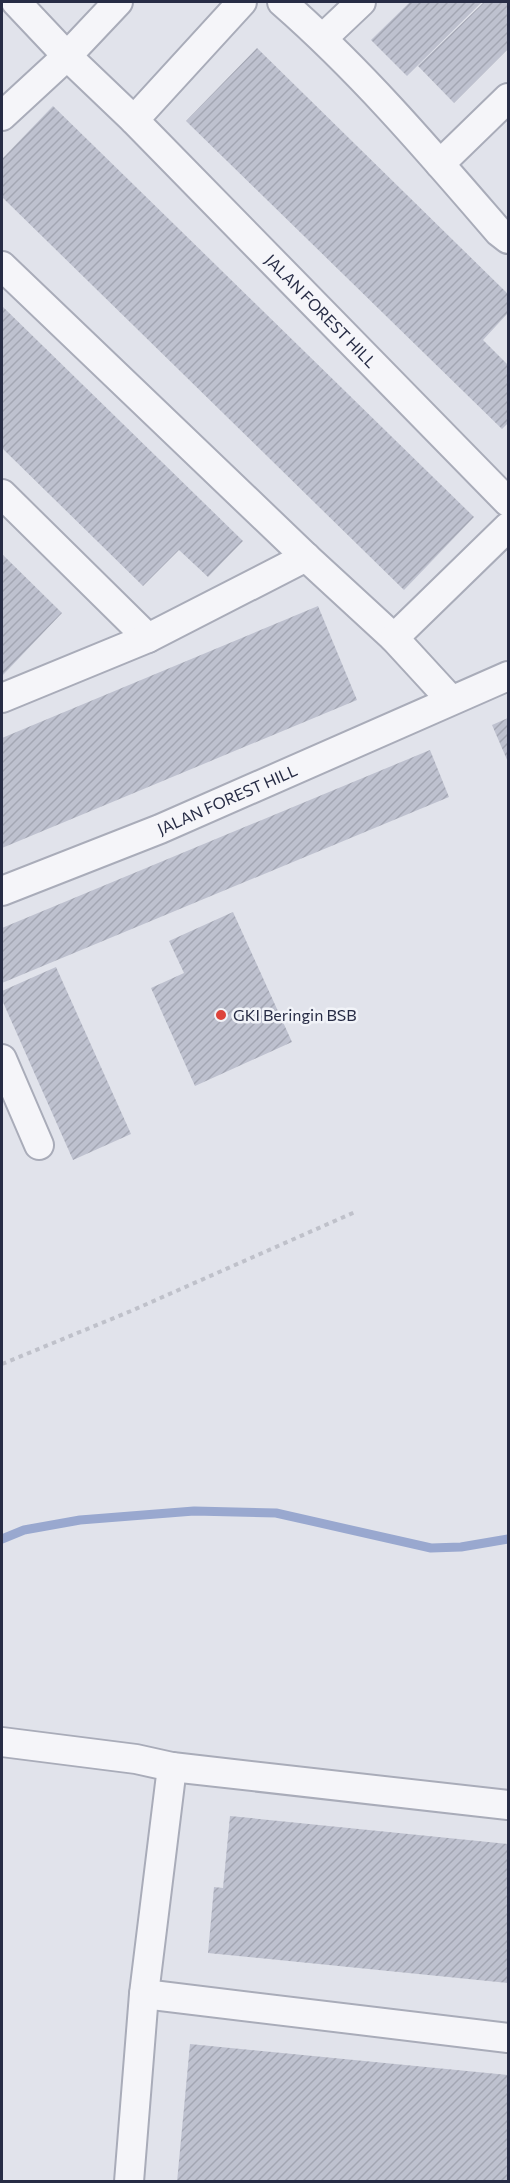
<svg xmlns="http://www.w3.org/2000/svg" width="510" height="2183" viewBox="0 0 510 2183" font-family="Commissioner,sans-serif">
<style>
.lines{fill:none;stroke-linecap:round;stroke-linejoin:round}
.stream{stroke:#99a8cf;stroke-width:9}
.building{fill:url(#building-hatch)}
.street-casing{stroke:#a9acb9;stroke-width:32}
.path{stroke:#bfc1ca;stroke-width:4;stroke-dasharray:4.5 4.5;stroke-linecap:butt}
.street{stroke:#f5f5f9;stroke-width:28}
.poi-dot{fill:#dd433a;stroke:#f1f3f8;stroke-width:2}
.labels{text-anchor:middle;stroke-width:5;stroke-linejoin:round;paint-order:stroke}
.street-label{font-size:16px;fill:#272c45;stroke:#f1f3f8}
.poi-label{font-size:16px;fill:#272c45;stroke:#f1f3f8;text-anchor:start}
</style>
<defs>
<pattern id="building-hatch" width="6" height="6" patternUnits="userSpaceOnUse" patternTransform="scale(1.5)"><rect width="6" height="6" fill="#bec1cf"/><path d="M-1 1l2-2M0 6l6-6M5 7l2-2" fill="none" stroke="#a3a6b3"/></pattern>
</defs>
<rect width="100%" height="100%" fill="#e1e3eb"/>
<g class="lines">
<!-- stream -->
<path class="stream" d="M2 1539 24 1530 80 1520 194 1511 276 1513 431 1548 461 1547 508 1539"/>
</g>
<!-- building -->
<g class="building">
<path d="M410 2H482L407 76 371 40Z"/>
<path d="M484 2H508V49L454 103 418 66Z"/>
<path d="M257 48 508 294V313L483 340 508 365V423L502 429 186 121Z"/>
<path d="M53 106 474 517 404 590 2 197V159Z"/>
<path d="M2 306 243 541 208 577 179 550 143 586 2 448Z"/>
<path d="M2 554 62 613 2 676Z"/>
<path d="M318 606 357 700 2 848V738Z"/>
<path d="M508 718V762L492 725Z"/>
<path d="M430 750 449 797 2 983V928Z"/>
<path d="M233 912 292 1042 195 1086 151 988 184 973 169 941Z"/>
<path d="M56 967 131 1134 73 1160 2 1000V991Z"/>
<path d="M230 1816 508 1844V1983L208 1953 214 1887 223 1888Z"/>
<path d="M190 2044 508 2075V2182H177Z"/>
</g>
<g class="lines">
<!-- street casing -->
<g class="street-casing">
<g id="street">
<path id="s1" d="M16 2 67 56 134 120 508 502"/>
<path d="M282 2C361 71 430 152 499 232L508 239"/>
<path d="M323 38 361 2"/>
<path d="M2 116 67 56 118 2"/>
<path d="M134 120 242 2"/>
<path d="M440 164 508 98"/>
<path d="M2 266 306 557 394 638 451 700"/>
<path d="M2 494 148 638"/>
<path d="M394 638 508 527"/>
<path d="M2 698 148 638 306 557"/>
<path id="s2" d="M2 891 160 829 508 676"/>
<path d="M2 1059 39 1145"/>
<path d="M2 1742 136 1759 172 1767 144 1994 129 2182"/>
<path d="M172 1767 508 1805"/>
<path d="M144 1994 508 2038"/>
</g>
</g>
<!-- path -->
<path class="path" d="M2 1364 131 1311 355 1212"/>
<!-- street -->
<use href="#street" class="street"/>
</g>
<!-- markers -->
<circle class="poi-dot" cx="221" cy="1015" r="6"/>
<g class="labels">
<!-- street labels -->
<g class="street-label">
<text dy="6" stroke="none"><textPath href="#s1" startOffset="434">JALAN FOREST HILL</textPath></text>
<text dy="6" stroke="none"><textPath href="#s2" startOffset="243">JALAN FOREST HILL</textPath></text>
</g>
<!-- poi labels -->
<g class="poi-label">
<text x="233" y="1021">GKI Beringin BSB</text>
</g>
</g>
<!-- border -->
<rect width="510" height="2183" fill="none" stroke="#272c45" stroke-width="6"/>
</svg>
